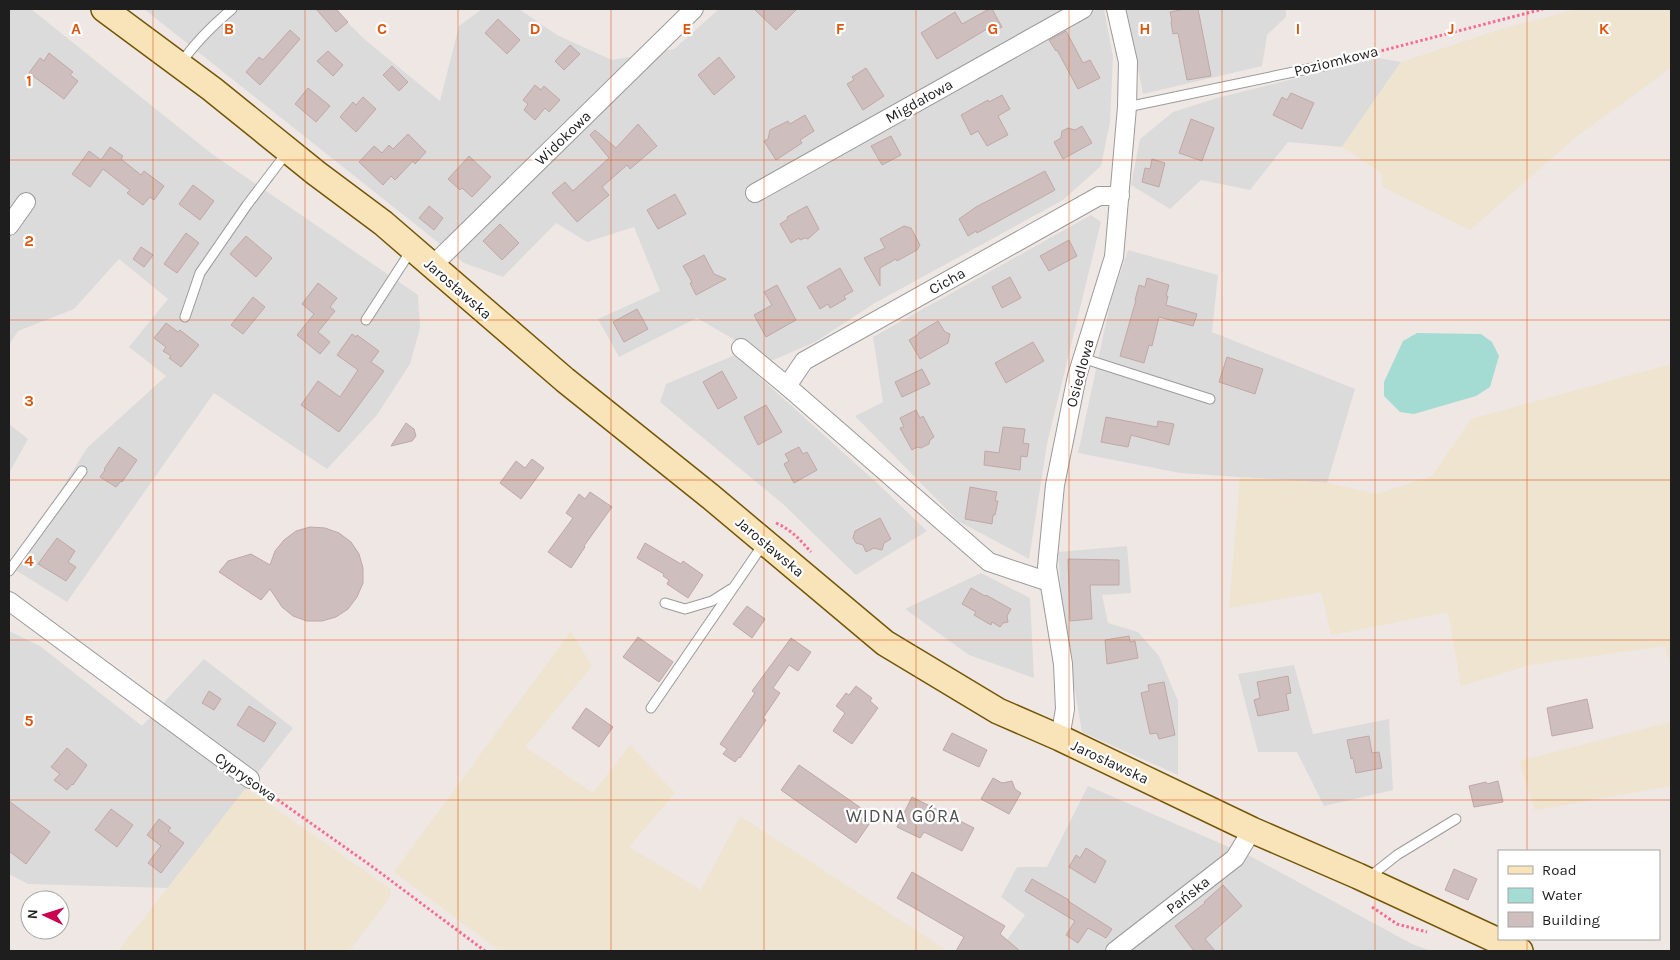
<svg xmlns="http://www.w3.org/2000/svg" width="1680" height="960" viewBox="0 0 1680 960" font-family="Karla,sans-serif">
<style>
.residential{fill:#dcdbdb}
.farmland{fill:#eee4cf}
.water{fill:#a4dcd4}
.building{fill:#cebebd;stroke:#c0a8a6}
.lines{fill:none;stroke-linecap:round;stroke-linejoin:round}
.service-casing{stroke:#9b9b9b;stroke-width:11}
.minor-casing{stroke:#9b9b9b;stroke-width:20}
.secondary-casing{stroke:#745605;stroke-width:28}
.path{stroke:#f96b92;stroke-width:3;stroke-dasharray:2.5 2.5;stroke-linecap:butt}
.service{stroke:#fff;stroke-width:9}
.minor{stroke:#fff;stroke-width:18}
.secondary{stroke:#f9e3b8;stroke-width:25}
.grid{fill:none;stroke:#de560d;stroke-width:1;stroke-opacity:0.55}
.labels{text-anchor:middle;stroke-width:4.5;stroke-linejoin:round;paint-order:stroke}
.street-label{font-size:15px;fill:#1e1e1e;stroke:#fff}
.quarter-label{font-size:18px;letter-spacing:1px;fill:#515151;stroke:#fff}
.grid-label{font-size:16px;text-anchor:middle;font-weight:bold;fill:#de560d;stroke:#fff;stroke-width:4.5;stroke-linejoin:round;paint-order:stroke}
</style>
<rect width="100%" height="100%" fill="#efe7e4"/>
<!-- residential -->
<g class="residential">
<path d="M9 9H31L212 154 418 295 420 328 410 364 377 415 327 469 214 393 67 602 12 568 87 448 166 376 129 347 168 299 119 259 74 309 18 331 9 345Z"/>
<path d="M144 9H334L363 38 440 101 459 26 482 9H519L557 35 612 60 674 49 719 9H1104L1113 57 1110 122 1101 166 1063 200 875 303 815 342 771 361 697 318 619 357 598 319 660 291 634 227 587 242 556 223 503 277 464 263Z"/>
<path d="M1126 9H1286V17L1267 35 1262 66 1143 94Z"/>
<path d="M1378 58 1401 62 1342 147 1288 142 1250 190 1201 180 1170 209 1131 185 1140 139 1173 112 1217 98Z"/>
<path d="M1091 215 1101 222 1047 444 1029 559 958 521 855 416 883 402 873 337Z"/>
<path d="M1128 250 1218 275 1212 332 1355 389 1327 483 1180 473 1078 453 1111 300Z"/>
<path d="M735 355 876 482 927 531 856 575 784 505 660 402 666 384Z"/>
<path d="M9 424 28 439 9 473Z"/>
<path d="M1127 546 1131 593 1102 595 1108 623 1138 632 1159 656 1178 701V775L1082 732 1064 629 1058 552Z"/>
<path d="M981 573 1030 598 1034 678 969 655 905 609Z"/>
<path d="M9 631 40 646 142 726 204 659 293 728 168 888 28 884 9 874Z"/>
<path d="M1294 665 1313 734 1389 719 1393 790 1324 806 1297 752H1258L1238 674Z"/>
<path d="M1088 786 1252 857 1412 944 1431 951H999L1025 915 1001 897 1017 867H1047Z"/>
</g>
<!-- farmland -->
<g class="farmland">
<path d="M1578 9H1671V68L1576 137 1470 230 1383 187 1381 173 1342 147 1401 62 1508 27Z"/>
<path d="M1671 364V668L1665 646 1530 665 1461 686 1448 612 1331 635 1321 592 1229 608 1240 477 1327 483 1377 494 1432 476 1471 419Z"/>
<path d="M571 631 592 666 525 747 593 793 630 745 675 793 629 847 701 890 740 816 948 951H500L394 872Z"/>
<path d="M1671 722V786L1535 810 1519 761Z"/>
<path d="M246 788 392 890 388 900 349 951H118Z"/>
</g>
<!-- water -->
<path class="water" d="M1417 333 1481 334 1492 342 1499 356 1490 387 1476 396 1414 414 1400 412 1384 396V382L1403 341Z"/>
<!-- building -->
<g class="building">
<path d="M316 9H336L348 22 336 32Z"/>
<path d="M754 9H797L776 30Z"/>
<path d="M989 9H992L1002 27 990 34 987 29 937 59 921 33 955 12 962 24Z"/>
<path d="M1185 9H1198L1211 76 1187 80 1178 33 1173 34 1171 22 1172 21 1170 12Z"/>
<path d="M498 19 520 40 507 54 485 33Z"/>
<path d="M290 30 300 39 260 85 246 72 259 57 263 60Z"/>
<path d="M1066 31 1083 63 1090 60 1100 78 1078 89 1057 50 1056 51 1049 40Z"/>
<path d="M570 45 580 54 564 70 555 61Z"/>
<path d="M328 51 343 65 333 76 317 61Z"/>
<path d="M49 53 73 72 70 75 78 81 64 99 29 73 40 58 44 61Z"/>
<path d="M719 57 735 77 714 95 698 75Z"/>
<path d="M392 66 408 82 399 91 383 75Z"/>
<path d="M866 68 884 96 863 110 847 84 854 80 852 77Z"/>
<path d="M535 85 541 90 544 86 560 100 549 112 545 108 535 120 524 110 528 104 523 100Z"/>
<path d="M308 88 330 106 316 122 295 104Z"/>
<path d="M1291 93 1314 103 1302 129 1273 115 1282 97 1287 100Z"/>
<path d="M1002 95 1010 109 998 116 1008 135 987 146 978 131 971 135 961 115 988 100 989 102Z"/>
<path d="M363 97 376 109 356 132 340 117 353 102 356 105Z"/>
<path d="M805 115 814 131 800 140 802 143 776 160 764 141 768 139 770 130 788 121 790 124Z"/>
<path d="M1191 119 1214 128 1202 161 1179 153Z"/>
<path d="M638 124 657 146 630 169 627 165 602 187 609 195 577 222 552 193 565 182 573 191 609 158 590 135 595 130 616 148Z"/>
<path d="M1082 126 1092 143 1063 159 1054 142 1061 138 1062 131 1068 128 1075 130Z"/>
<path d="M408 134 426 152 415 164 413 161 395 180 391 176 383 185 359 162 374 146 382 153 389 145 393 149Z"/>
<path d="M891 136 901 155 882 165 871 146Z"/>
<path d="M110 147 123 156 121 159 141 175 144 171 164 186 154 200 150 197 143 205 127 193 130 190 103 169 90 187 72 174 89 151 101 160Z"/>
<path d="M469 156 491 177 472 197 462 188 460 190 448 179Z"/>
<path d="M1152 159 1165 163 1159 187 1142 182 1145 168 1150 169Z"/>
<path d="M1045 171 1055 190 977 233 976 231 968 236 959 219 976 207Z"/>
<path d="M193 185 214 201 200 220 179 204Z"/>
<path d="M675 194 686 214 658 229 647 210Z"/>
<path d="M429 206 443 218 434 230 419 218Z"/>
<path d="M807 206 819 229 808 239 805 238 800 240 799 238 791 243 780 224 788 219 787 217Z"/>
<path d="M500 224 519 243 502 260 483 241Z"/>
<path d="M904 226 911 228 920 245 917 250 897 261 896 259 880 268V286L864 258 885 248 880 239Z"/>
<path d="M186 233 199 243 177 273 164 264Z"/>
<path d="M246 236 272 258 256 277 230 254Z"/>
<path d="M1069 240 1077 256 1049 271 1040 256Z"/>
<path d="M141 247 153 255 144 267 133 259Z"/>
<path d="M704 255 714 274 726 279 696 295 690 283 692 282 683 266Z"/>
<path d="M840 268 853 291 844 296 846 299 830 308 828 304 820 309 807 287Z"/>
<path d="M1010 277 1021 298 1002 308 992 287Z"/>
<path d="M1147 278 1169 285 1166 296H1168L1166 305 1197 314 1193 326 1159 317 1152 346 1149 345 1144 363 1120 356 1136 300H1135L1139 285 1145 287Z"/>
<path d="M318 283 337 298 330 307 335 311 318 332 330 342 320 354 297 335 314 314 302 304Z"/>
<path d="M777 285 796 320 766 337 754 315 772 305 764 292Z"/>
<path d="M253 297 265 307 243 334 231 325Z"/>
<path d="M637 309 648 329 624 342 613 322Z"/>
<path d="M938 321 945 332 950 334 948 343 920 359 909 340 919 334 918 333Z"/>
<path d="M166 323 178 332 180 330 199 345 181 367 169 358 171 356 163 351 166 347 154 338Z"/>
<path d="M352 334 356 337 357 335 379 351 371 362 384 371 339 432 301 405 318 381 340 397 358 370 337 355Z"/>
<path d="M1033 342 1044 361 1006 383 995 363Z"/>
<path d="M1227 357 1263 369 1255 394 1219 382Z"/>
<path d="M922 369 930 384 902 397 895 382Z"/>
<path d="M722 371 737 398 718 409 703 382Z"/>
<path d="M766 405 782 432 758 445 744 417Z"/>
<path d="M916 410 920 418 923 416 934 437 930 440 929 444 921 448 917 447 912 450 900 428 904 427 900 418Z"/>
<path d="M1106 417 1157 427 1158 421 1174 424 1169 445 1131 435 1128 447 1101 442Z"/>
<path d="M406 423 414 429 416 436 412 441 391 446Z"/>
<path d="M1003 427 1025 429 1023 443 1029 444 1027 457 1021 456 1020 470 984 465 985 451 999 453Z"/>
<path d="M119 447 137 460 122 482 121 481 116 487 100 477 105 470 104 469Z"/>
<path d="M799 447 803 454 807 452 817 470 794 483 784 464 789 461 785 454Z"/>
<path d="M532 459 544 468 521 499 500 483 516 461 525 468Z"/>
<path d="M970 487 997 492 995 501H998L995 515H993L992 524 965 519Z"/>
<path d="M590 492 612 507 584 546 585 547 571 568 548 552 573 518 566 513 579 494 585 499Z"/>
<path d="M880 518 891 539 884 543 882 550 874 548 866 552 863 545 856 543 853 538 855 531Z"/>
<path d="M310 527 325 528 339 533 351 542 359 554 363 568V583L357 597 348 609 336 617 322 621H307L293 616 282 607 270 589 261 600 219 572 228 561 251 554 270 565 275 551 284 540 296 531Z"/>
<path d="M57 538 75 551 68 562 76 567 66 581 38 564Z"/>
<path d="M645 543 681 564 683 561 703 575 688 598 667 584 669 580 663 576 664 574 637 558Z"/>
<path d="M1068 559 1119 560V585H1090L1092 619 1070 621Z"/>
<path d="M971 588 985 596 986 595 1011 609 1007 616 1008 622 1003 623 1000 627 992 622 991 625 974 615 976 612 962 604Z"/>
<path d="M747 606 765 619 752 638 733 624Z"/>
<path d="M1129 636 1130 642 1135 641 1138 658 1107 664 1105 640Z"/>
<path d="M638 637 673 662 659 682 623 657Z"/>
<path d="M791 638 811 652 798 671 789 665 773 688 780 693 763 718 766 720 740 758 739 757 735 762 723 754 727 749 720 744 755 693 752 691Z"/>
<path d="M1288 676 1291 693 1286 694 1289 710 1258 716 1254 700 1260 698 1257 682Z"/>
<path d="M1164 682 1175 735 1159 739 1157 733 1150 734 1141 693 1149 691 1148 685Z"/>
<path d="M856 686 872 698 870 701 878 708 852 744 833 731 845 713 836 706 846 693 849 695Z"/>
<path d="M209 691 221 699 214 710 202 703Z"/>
<path d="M1587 699 1593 728 1552 736 1547 708Z"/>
<path d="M249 706 276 723 264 742 237 725Z"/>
<path d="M586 708 613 727 599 747 572 728Z"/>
<path d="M952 733 987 750 979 767 943 750Z"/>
<path d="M1369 736 1372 753 1379 752 1382 768 1356 773 1353 758 1351 759 1347 740Z"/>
<path d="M67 748 87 765 73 785 72 784 67 790 54 780 60 774 51 767Z"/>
<path d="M799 765 874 817 856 843 781 790Z"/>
<path d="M993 778 1002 783 1012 781 1015 789 1021 793 1009 814 981 799Z"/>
<path d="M1498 781 1503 802 1474 807 1469 786 1486 782 1487 784Z"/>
<path d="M912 797 974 828 962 851 924 832 920 838 897 827Z"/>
<path d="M9 801 50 832 26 864 9 851Z"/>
<path d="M111 809 133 825 117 847 95 830Z"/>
<path d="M159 819 171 828 168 831 184 843 161 873 148 863 161 846 147 835Z"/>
<path d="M1086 848 1106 861 1095 883 1069 867 1076 855 1080 858Z"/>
<path d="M1454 869 1477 879 1468 900 1445 890Z"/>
<path d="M912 872 1005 926 1000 934 1020 951H956L964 937 897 898Z"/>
<path d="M1032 879 1069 900 1068 901 1112 929 1106 938 1088 928 1078 943 1066 935 1075 921 1025 891Z"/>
<path d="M1223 885 1242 906 1205 939 1215 951H1194L1175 926 1205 903 1204 902Z"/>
</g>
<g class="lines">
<!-- service casing -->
<g class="service-casing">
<g id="service">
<path d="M180 65C194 43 212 26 232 9"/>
<path d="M1127 107 1327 65"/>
<path d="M185 317 200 273 247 205 288 151"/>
<path d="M366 320 412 249"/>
<path d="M1082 358 1210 399"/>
<path d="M9 571 82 471"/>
<path d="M665 603 685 609 712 601 731 589"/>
<path d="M651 708 764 543"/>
<path d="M1368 878 1397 855 1456 819"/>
</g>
</g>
<!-- minor casing -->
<g class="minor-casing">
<g id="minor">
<path d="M755 193 1083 9"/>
<path d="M9 226 26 202"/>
<path d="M432 266 694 9"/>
<path d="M741 348 787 386 989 562 1049 582"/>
<path d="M787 386 804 361 1099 196H1120"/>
<path d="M9 601 250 779"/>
<path d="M1060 738 1065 709 1063 664 1047 567 1055 485 1077 376 1114 257 1127 107 1128 62 1116 9"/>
<path d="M1115 951 1235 858 1252 830"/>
</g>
</g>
<!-- secondary casing -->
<g class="secondary-casing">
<path id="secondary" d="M104 9 212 89 316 173 383 223 565 380 711 497 885 643 998 711 1060 738 1252 830 1358 876 1520 951"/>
</g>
<!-- path -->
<g class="path">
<path d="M1338 62 1543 9"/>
<path d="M776 523C792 530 800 540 811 552"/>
<path d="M261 788 370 865 485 951"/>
<path d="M1372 907 1397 924 1427 932"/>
</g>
<!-- service -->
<use href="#service" class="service"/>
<!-- minor -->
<use href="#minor" class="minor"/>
<!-- secondary -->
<use href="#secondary" class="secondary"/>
</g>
<!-- grid -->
<path class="grid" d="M153 9V951M305 9V951M458 9V951M611 9V951M764 9V951M916 9V951M1069 9V951M1222 9V951M1375 9V951M1527 9V851M9 160H1671M9 320H1671M9 480H1671M9 640H1671M9 800H1671M1527 939V951"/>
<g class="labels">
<!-- street labels -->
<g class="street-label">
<text transform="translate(1336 61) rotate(-14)" y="5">Poziomkowa</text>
<text transform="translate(919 101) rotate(-29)" y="5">Migdałowa</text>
<text transform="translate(563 138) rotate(-44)" y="5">Widokowa</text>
<text transform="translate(947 281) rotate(-29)" y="5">Cicha</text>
<text transform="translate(458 289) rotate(41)" y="5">Jarosławska</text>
<text transform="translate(1080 373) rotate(-75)" y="5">Osiedlowa</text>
<text transform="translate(770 547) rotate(40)" y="5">Jarosławska</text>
<text transform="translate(1110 762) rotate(25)" y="5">Jarosławska</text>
<text transform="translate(246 777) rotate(36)" y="5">Cyprysowa</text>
<text transform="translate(1188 895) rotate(-38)" y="5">Pańska</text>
</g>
<!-- quarter labels -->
<g class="quarter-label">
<text x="903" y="822">WIDNA GÓRA</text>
</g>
</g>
<g class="grid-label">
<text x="76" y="34">A</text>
<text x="229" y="34">B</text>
<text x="382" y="34">C</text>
<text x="535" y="34">D</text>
<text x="687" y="34">E</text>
<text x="840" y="34">F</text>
<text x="993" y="34">G</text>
<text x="1145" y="34">H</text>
<text x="1298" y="34">I</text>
<text x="1451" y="34">J</text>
<text x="1604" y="34">K</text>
<text x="29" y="86">1</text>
<text x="29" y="246">2</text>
<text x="29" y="406">3</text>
<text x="29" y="566">4</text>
<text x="29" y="726">5</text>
</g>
<!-- border -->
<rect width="1680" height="960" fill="none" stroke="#1e1e1e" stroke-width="20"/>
<!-- legend -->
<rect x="1498" y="850" width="162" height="90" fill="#ffffff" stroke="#a5a5a5"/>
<rect x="1508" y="866" width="25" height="8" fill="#f9e3b8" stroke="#a5a5a5"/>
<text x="1542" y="875" font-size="15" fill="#1e1e1e">Road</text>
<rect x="1508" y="888" width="25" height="15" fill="#a4dcd4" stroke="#a5a5a5"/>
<text x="1542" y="900" font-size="15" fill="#1e1e1e">Water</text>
<rect x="1508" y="912" width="25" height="15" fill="#cebebd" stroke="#a5a5a5"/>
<text x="1542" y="925" font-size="15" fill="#1e1e1e">Building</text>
<!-- north arrow -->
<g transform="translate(45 915) rotate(274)"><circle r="24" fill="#ffffff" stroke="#a5a5a5"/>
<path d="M0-4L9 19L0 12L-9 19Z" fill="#ca014e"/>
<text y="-8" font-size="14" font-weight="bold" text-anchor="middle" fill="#1e1e1e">N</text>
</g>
</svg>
